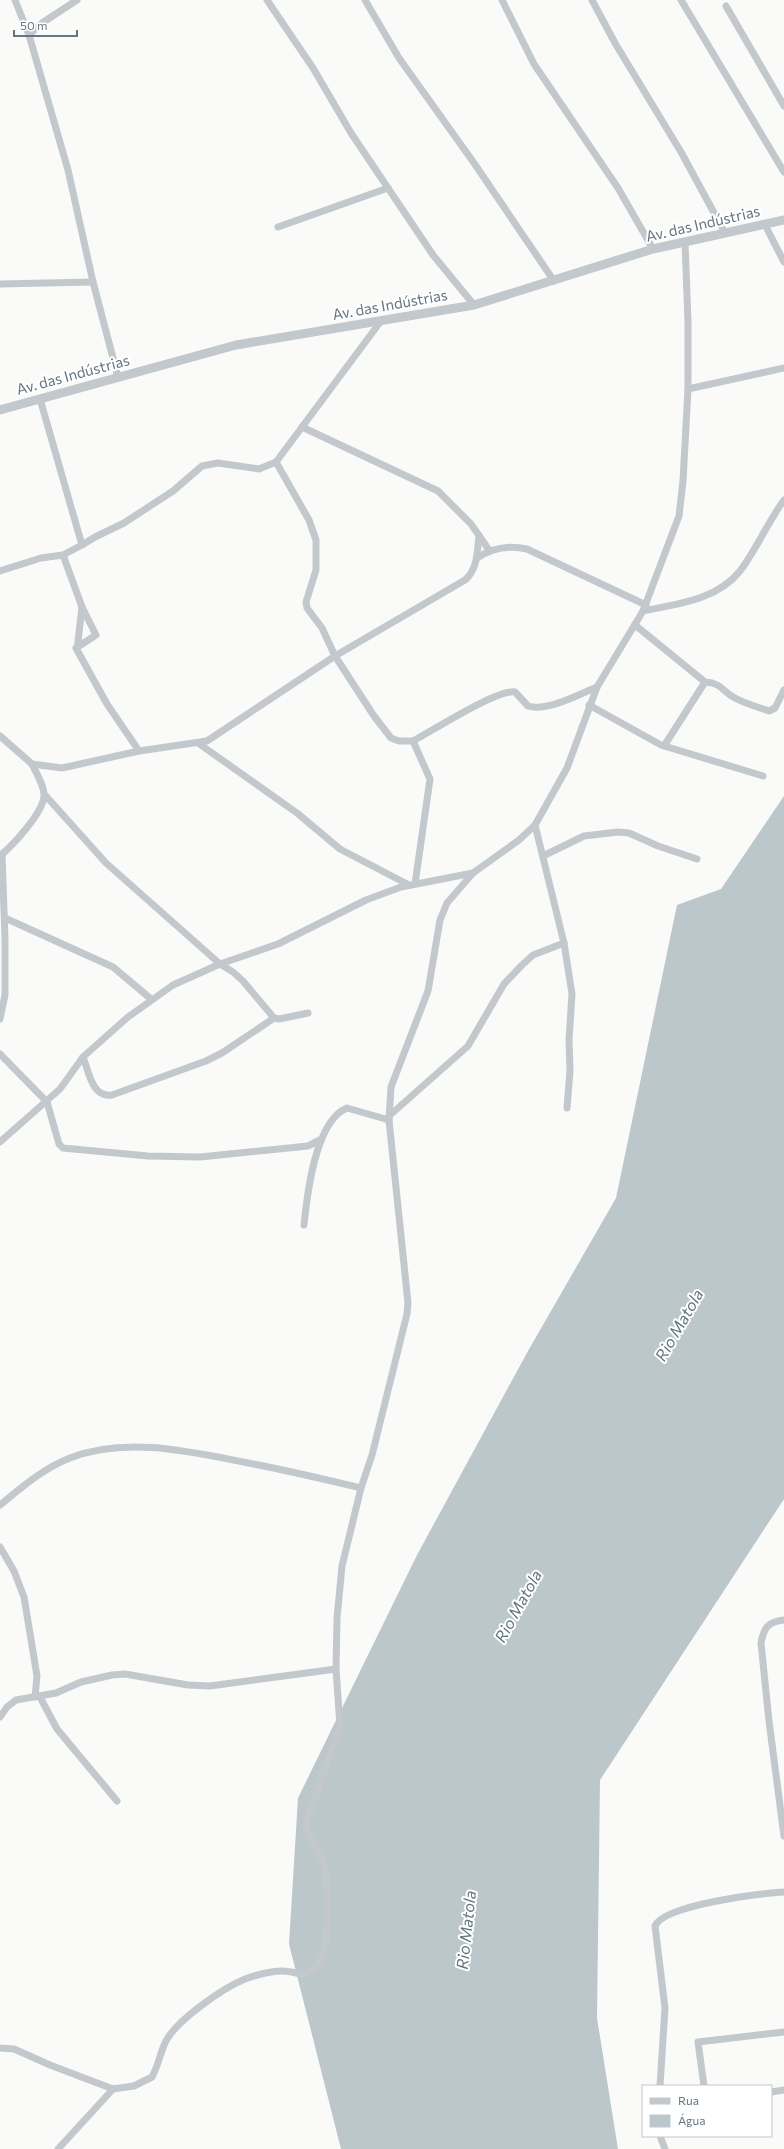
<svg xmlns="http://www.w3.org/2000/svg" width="784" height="2149" viewBox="0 0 784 2149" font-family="Commissioner,sans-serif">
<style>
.water{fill:#bbc7cb}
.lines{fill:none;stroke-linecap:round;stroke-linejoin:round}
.minor{stroke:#c3c8cc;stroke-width:7}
.tertiary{stroke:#c3c8cc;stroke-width:9}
.labels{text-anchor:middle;stroke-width:4;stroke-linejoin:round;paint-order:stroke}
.street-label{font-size:15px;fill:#657683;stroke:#fff}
.water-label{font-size:16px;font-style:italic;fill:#60757c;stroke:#fff}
</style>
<rect width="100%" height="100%" fill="#fafaf8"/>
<!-- water -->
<path class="water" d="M784 796V1499L600 1780 597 2018 618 2149H341L289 1944 298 1798 417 1555 528 1351 616 1198 677 905 721 889Z"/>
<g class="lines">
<!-- minor -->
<g class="minor">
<path d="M15 0 29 35 68 170 93 282 118 377"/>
<path d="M267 0 313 68 351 133 433 255 474 305"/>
<path d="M365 0 399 58 474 163 554 281"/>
<path d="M502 0 534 64 618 188 653 249"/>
<path d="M592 0 615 43 681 152 725 233"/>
<path d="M681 0 784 172"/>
<path d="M726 6 784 106"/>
<path d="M29 35 42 23 77 0"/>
<path d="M765 225 784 262"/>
<path d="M278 227 388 188"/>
<path d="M0 284 93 282"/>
<path d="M688 389 784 368"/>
<path d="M40 399 82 545"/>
<path d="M302 427 438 491 471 524 489 550"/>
<path d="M276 462 309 520 316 540V570L306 602 307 608 322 628 335 656 374 716 391 738 399 741H413L430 779 415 884"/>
<path d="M63 555 82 607 96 635 76 648"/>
<path d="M477 558C492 548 509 545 527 549L646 605"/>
<path d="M0 571 41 558 63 555 82 545 95 537 124 523 173 491 202 466 218 463 259 469 276 462 381 321"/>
<path d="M82 607 77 650 107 704 139 751"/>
<path d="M643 611C677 604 717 600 740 571 756 550 768 522 784 500"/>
<path d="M635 625 705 682C722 683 723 692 735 698 746 704 758 707 769 711L775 708 784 690"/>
<path d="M589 705 661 745 763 776"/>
<path d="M0 736 32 764 62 768 139 751 207 741 335 656 465 580C478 569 477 551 479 536"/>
<path d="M413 741C432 731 497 689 515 692L528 706C547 712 580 694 597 687"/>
<path d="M198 743 297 813 340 849 409 885"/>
<path d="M664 746 705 682"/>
<path d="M45 795 106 863 220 964 233 972 243 981 274 1018 279 1019 308 1013"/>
<path d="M535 825 564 943 572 994 569 1040 570 1071 567 1108"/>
<path d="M0 856C13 845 43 813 44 796 45 787 36 773 32 764"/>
<path d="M543 856 584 836 618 832 629 833 658 846 697 859"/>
<path d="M5 918 113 967 151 999"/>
<path d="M0 1019 5 995V939L2 854"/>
<path d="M0 1054 47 1102 59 1144 63 1148 148 1156 200 1157 308 1146 320 1140"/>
<path d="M83 1057C89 1072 92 1098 112 1095L206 1061 222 1053 274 1018"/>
<path d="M389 1116 468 1046 504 984 522 965 533 955 564 943"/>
<path d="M0 1142 60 1089 83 1057 128 1017 173 985 220 964 278 944 366 900 401 887 473 873 519 840 535 825 567 768 597 687 643 611 679 516 683 481 688 389V322L685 242"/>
<path d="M304 1225C307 1195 315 1121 347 1108L389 1120"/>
<path d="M0 1505C22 1487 44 1468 70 1458 126 1436 192 1452 248 1463 286 1470 323 1479 361 1488"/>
<path d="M0 1547 14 1571 24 1597 37 1676 35 1697"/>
<path d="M784 1620C768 1622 764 1627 761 1643L769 1721 784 1836"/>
<path d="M40 1697 57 1729 117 1801"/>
<path d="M0 1717 7 1707 16 1700 56 1693 81 1682 112 1675 125 1674 188 1685 210 1686 336 1669"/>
<path d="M0 2048 14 2049 50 2065 113 2089 134 2086 152 2077C158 2066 160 2054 165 2043 175 2021 223 1988 245 1979 256 1975 272 1971 283 1971 289 1971 295 1973 301 1974 315 1974 323 1957 325 1946 328 1930 328 1876 323 1861 319 1847 307 1838 306 1823L340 1726 336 1669 337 1618 342 1566 361 1488 372 1455 407 1314 408 1303 389 1120 391 1087 428 991 440 920 447 903 473 873"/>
<path d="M660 2086 665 2008 655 1926C664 1905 761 1893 784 1892"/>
<path d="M704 2086 698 2042 784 2032"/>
<path d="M771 2092 784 2090"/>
<path d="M660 2136 665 2149"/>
<path d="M58 2149 113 2089"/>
</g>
<!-- tertiary -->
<path class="tertiary" d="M0 410 236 345 474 305 653 249 784 220"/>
</g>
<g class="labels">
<!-- street labels -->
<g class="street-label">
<text transform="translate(703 224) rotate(-13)" y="5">Av. das Indústrias</text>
<text transform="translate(390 305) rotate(-10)" y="5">Av. das Indústrias</text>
<text transform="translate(73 375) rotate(-15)" y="5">Av. das Indústrias</text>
</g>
<!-- water labels -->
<g class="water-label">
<text transform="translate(679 1325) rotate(-60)" y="6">Rio Matola</text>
<text transform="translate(518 1606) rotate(-61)" y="6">Rio Matola</text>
<text transform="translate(466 1930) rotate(-84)" y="6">Rio Matola</text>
</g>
</g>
<!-- legend -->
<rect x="642" y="2085" width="130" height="52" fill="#ffffff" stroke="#c1c8cd"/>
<rect x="650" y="2098" width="20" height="6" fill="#c3c8cc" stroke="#c1c8cd"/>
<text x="678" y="2105" font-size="12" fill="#657683">Rua</text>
<rect x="650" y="2115" width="20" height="12" fill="#bbc7cb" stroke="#c1c8cd"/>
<text x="678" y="2125" font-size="12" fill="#657683">Água</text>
<!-- scale -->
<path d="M14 30v6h63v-6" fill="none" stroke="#657683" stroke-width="2"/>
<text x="20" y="30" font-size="12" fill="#657683" stroke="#ffffff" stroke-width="3" paint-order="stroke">50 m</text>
</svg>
